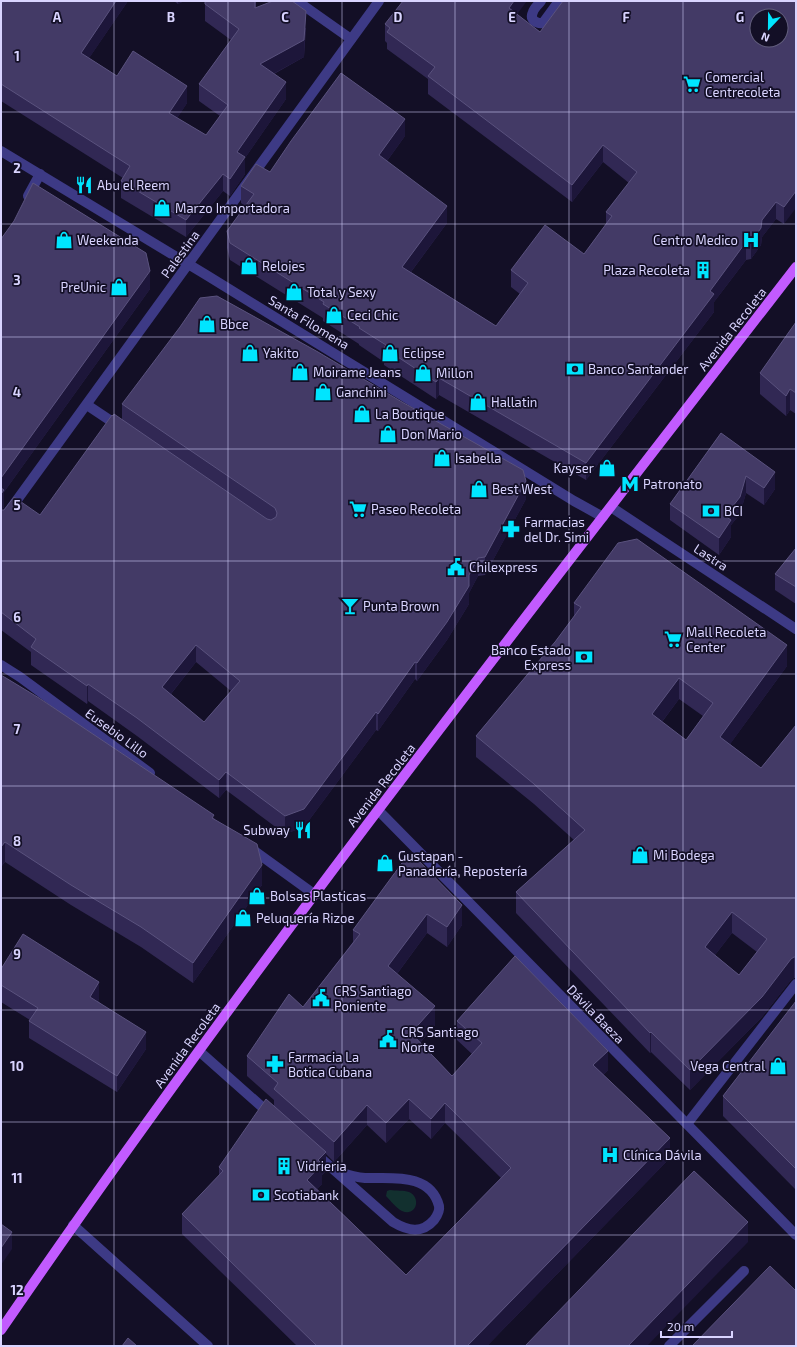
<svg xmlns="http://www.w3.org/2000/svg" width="797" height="1347" viewBox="0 0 797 1347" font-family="'Exo 2',sans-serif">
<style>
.green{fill:#12302f}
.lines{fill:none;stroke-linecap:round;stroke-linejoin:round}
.service{stroke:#3d3a85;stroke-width:10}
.pedestrian{stroke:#3d3a85;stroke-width:10}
.minor{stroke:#3d3a85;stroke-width:10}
.primary{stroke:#c25bff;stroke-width:10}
.wall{fill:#312854;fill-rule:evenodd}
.shaded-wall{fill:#1d163a}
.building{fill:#433a66;stroke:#5a527e;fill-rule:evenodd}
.grid{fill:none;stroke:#d9d4ff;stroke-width:1;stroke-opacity:0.55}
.labels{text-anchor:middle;stroke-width:3.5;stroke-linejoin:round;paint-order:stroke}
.poi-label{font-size:13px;fill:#d9d4ff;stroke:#130f26;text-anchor:start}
.street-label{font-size:13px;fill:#d9d4ff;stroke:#130f26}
.grid-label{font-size:13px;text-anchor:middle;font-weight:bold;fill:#d9d4ff;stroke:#130f26;stroke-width:3.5;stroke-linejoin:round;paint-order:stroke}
</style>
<rect width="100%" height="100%" fill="#130f26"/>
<!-- green -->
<path class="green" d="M390 1190C396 1191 404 1190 409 1192 422 1198 416 1217 402 1211 396 1208 391 1201 386 1196L387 1191Z"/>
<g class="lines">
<!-- service -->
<g class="service">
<path d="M199 1051 270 1114"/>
<path d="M316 1154 393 1222C408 1231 422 1234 434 1220 437 1216 440 1211 439 1206 430 1172 391 1179 365 1178 354 1177 345 1174 335 1171"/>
<path d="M73 1225 208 1346"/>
<path d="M669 1346 744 1271"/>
</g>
<!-- pedestrian -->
<g class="pedestrian">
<path d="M297 1 351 39"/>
<path d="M28 196 40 174"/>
<path d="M611 507 796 629"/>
</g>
<!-- minor -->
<g class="minor">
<path d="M541 1C539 4 534 8 533 12 529 20 537 24 543 23L559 1"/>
<path d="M1 151 208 276 574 501 603 517"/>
<path d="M87 405 120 427"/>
<path d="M1 522 379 1"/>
<path d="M1 665 20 677 150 773"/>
<path d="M378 810 796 1235"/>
<path d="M249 847 314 894"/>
<path d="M687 1124 796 984"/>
</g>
<!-- primary -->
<path class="primary" d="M1 1330C251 965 526 617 796 267"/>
</g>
<!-- wall -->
<g class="wall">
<path d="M1 1H128L89 58 117 76 187 103 177 118 206 135 220 116 199 101V84L231 40 205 21V1H256V8L306 28 304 57 274 74 286 99 245 158V174L230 196 223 191 186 237 121 198V181L123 178 1 101Z"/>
<path d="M174 1H184L178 4Z"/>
<path d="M796 1 784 224 776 219 762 237 761 245 751 259 746 260 714 302V312L586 480 439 395 436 399 384 365V362L359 345V344L323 321V318L230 260 227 248V231L245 206 241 203V186L270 172 405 136 387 161 447 223 411 272 496 326 520 294 511 287V270L584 254 606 224V212L629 183 603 162 572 202 428 94V79L387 49V43L385 41V24L517 14 540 32Z"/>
<path d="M1 239 150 289 4 492V507L2 510 40 515 122 419V404L526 499 485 575 478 576 469 593V604L447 640 417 681 415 679 378 731 376 730 304 827 285 834 226 790 219 798 137 736 88 701 87 704 31 665V652L1 630ZM196 662 231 691 204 722 171 694Z"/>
<path d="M796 322V414L790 410 786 416 760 394V373Z"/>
<path d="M721 433 775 489 764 505 746 493 740 514 731 525V537L719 555 670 520V504Z"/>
<path d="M796 548V604L775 590V574Z"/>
<path d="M574 603 787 666 730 744 761 768 796 725V978H794L791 980 762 1017 690 1090 651 1052 650 1053 516 913V892L574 840 534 804 476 757V736L555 642 574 616ZM679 699 703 716 686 740 662 722ZM732 933 757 952 739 975 715 955Z"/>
<path d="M1 675 214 818 262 885 193 983 141 947 71 905 5 862 1 867Z"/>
<path d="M402 863 462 925 447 947 427 933 397 974 435 1025 420 1043 452 1076 472 1054 457 1040V1021L608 1070 603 1075 670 1158 487 1346H297L182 1234V1214L219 1176V1167L274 1106V1100L247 1076V1056L303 1007 353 942V930ZM409 1119 431 1139 445 1123 501 1178 406 1275 317 1189 322 1184V1175L326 1171V1154L334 1162 367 1125 386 1143Z"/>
<path d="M1 969 99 999 98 1001 146 1049 117 1092 29 1038V1021L30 1020 1 1002Z"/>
<path d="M796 1001V1190L723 1116V1096Z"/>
</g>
<!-- shaded-wall -->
<g class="shaded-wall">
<path d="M116 1H128L81 70V53Z"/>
<path d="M178 1H184L178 4Z"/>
<path d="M514 1H527L509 25V8Z"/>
<path d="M306 11 304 57 260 81V64Z"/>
<path d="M286 82V99L245 158V174L230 196V179L237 152Z"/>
<path d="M187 86V103L169 131V113Z"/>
<path d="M405 119V136L379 172V155Z"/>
<path d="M603 145V162L572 202V185Z"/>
<path d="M223 174V191L186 237V220Z"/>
<path d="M796 191V208L784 224V207Z"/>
<path d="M776 202V219L762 237 761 245 751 259V242L762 220Z"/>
<path d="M447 206V223L402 284V267Z"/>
<path d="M746 242V260L714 302V312L586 480V463L710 291Z"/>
<path d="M150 271V289L4 492V507L1 511V478Z"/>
<path d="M439 378V395L436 399V382Z"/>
<path d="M790 389V410L786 416V396Z"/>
<path d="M775 472V489L764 505V488Z"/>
<path d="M746 476V493L740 514 731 525V537L719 555V538L725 516Z"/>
<path d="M526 481V499L485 575V557Z"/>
<path d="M478 558V576L469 593V604L447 640 417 681V663L469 575Z"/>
<path d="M196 645V662L162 705V687Z"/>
<path d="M787 645V666L720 758V737Z"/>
<path d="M415 662V679L378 731V714Z"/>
<path d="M679 678V699L652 735V714Z"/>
<path d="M88 684V701L87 704V686Z"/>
<path d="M376 712V730L304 827 285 834V816Z"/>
<path d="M226 772V790L219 798V780Z"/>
<path d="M5 842V862L1 867V847Z"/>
<path d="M262 865V885L193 983V963Z"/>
<path d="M462 905V925L447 947V927Z"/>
<path d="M732 912V933L705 968V947Z"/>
<path d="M427 914V933L388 986V966Z"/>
<path d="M794 957V978L791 980 762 1017 690 1090V1070L791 959Z"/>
<path d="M99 982V999L90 1013V997Z"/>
<path d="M435 1006V1025L411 1053V1033Z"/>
<path d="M146 1032V1049L117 1092V1076Z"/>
<path d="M651 1032V1052L650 1053V1033Z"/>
<path d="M608 1051V1070L593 1085V1065Z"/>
<path d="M409 1099V1119L386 1143V1123Z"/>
<path d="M445 1103V1123L431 1139V1119Z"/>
<path d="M367 1105V1125L334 1162V1142Z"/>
<path d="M670 1138V1158L487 1346H468Z"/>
<path d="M326 1152V1171L322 1175V1184L307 1200V1180L318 1160Z"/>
<path d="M748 1222V1242L647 1346H628Z"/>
<path d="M12 1232V1249L1 1265V1248Z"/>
</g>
<!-- building -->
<g class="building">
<path d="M1 1H116L81 53 117 76 133 51 187 86 169 113 206 135 228 105 199 84 239 29 205 4V1H255V8L273 1H292L306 11 304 40 260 64 286 82 237 152 245 157 230 179 223 174 186 220 121 181 130 166 1 84Z"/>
<path d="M403 1H514L509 8 540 32 563 1H796V191L784 207 776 202 762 220 761 228 751 242H746L710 291 714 294 586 463 439 378 436 382 384 348 386 345 359 328 360 327 323 304 324 302 230 243 227 231 254 194 241 186 256 164 270 172 291 141 341 73 405 119 379 155 447 206 402 267 496 326 528 283 511 270 545 225 584 254 612 216 606 212 637 172 603 145 572 185 428 76 435 67 387 32 390 28 385 24ZM757 16H781V40H757Z"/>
<path d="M33 183 146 253 150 271 1 478V239L14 221Z"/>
<path d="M217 296 318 352 402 402 523 470 526 481 485 557 478 558 469 575V586L447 622 417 663 415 662 378 714 376 712 304 809 285 816 226 772 219 780 137 718 88 684 87 686 31 647 36 639 1 612V510H4L14 497 40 515 112 415 113 416 114 414 267 519 271 520 276 517 277 513 275 508 122 404 180 327 200 298ZM196 645 240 681 204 722 162 687Z"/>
<path d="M796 322V393L790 389 786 396 760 373Z"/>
<path d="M721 433 775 472 764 488 746 476 740 497 725 516 731 520 719 538 670 504Z"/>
<path d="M1 488 4 490 1 494Z"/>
<path d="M637 539 787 645 720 737 761 768 796 725V957H794L791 959 762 997 690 1070 651 1032 650 1033 516 892 585 830 534 784 476 736 532 669 555 642 581 607 574 603 618 543ZM679 678 713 703 686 740 652 714ZM732 912 767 939 739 975 705 947Z"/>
<path d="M796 548V587L775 574Z"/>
<path d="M1 675 39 698 214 815 212 818 257 844 262 865 193 963 141 927 71 885 5 842 1 847Z"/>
<path d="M415 857 462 905 447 927 427 914 388 966 435 1006 411 1033 452 1076 482 1043 457 1021 515 956 608 1051 593 1065 670 1138 468 1345V1346H317L182 1214 223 1171 219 1167 266 1099 326 1152 318 1160 322 1164 307 1180 406 1275 511 1168 445 1103 431 1119 409 1099 386 1123 367 1105 334 1142 274 1089 278 1083 247 1056 289 994 303 1007 360 934 353 930 402 863Z"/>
<path d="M23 934 99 982 90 997 146 1032 117 1076 29 1021 38 1008 1 985V969Z"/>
<path d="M796 1001V1169L723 1096Z"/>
<path d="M694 1171 748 1222 628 1346H525Z"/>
<path d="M1 1224 12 1232 1 1248Z"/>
<path d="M770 1266 796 1291V1346H692Z"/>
<path d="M128 1338 137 1346H122Z"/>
</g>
<!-- grid -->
<path class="grid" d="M114 1V1346M228 1V1346M342 1V1346M455 1V1346M569 1V1346M683 1V1346M1 112H796M1 224H796M1 337H796M1 449H796M1 561H796M1 674H796M1 786H796M1 898H796M1 1010H796M1 1122H796M1 1235H796"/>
<!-- icons -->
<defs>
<g id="supermarket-bare" transform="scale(1.38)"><path d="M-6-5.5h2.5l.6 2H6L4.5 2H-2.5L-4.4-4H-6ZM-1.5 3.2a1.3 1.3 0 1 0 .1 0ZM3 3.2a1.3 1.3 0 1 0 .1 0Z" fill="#00e5ff" stroke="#130f26" stroke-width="2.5" paint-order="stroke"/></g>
<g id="restaurant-bare" transform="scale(1.38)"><path d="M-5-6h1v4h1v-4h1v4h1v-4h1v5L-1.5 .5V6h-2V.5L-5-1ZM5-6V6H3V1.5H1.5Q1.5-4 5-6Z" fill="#00e5ff" stroke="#130f26" stroke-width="2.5" paint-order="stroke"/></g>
<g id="shop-bare" transform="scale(1.38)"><path d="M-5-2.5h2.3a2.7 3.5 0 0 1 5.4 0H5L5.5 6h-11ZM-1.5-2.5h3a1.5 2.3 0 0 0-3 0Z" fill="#00e5ff" stroke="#130f26" stroke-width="2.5" paint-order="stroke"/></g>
<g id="hospital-bare" transform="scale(1.38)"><path d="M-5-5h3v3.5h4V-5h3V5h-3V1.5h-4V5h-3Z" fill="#00e5ff" stroke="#130f26" stroke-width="2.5" paint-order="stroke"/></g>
<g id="building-bare" transform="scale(1.38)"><path d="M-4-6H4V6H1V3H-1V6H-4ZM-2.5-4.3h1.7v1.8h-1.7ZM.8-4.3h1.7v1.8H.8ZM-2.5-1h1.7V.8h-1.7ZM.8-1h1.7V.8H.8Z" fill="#00e5ff" stroke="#130f26" stroke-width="2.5" paint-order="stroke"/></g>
<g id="bank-bare" transform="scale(1.38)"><path d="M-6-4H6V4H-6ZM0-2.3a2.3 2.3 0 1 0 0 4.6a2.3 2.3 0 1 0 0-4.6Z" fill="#00e5ff" stroke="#130f26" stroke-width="2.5" paint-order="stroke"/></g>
<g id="metro-bare" transform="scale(1.38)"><path d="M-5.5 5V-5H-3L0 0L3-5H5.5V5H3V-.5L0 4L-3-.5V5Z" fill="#00e5ff" stroke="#130f26" stroke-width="2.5" paint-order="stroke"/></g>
<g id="pharmacy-bare" transform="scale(1.38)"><path d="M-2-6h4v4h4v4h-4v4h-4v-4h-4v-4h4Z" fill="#00e5ff" stroke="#130f26" stroke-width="2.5" paint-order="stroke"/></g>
<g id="civic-bare" transform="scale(1.38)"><path d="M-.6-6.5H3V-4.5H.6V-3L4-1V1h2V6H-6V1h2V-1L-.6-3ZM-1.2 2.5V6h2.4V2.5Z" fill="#00e5ff" stroke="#130f26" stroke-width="2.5" paint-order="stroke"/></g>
<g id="bar-bare" transform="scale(1.38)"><path d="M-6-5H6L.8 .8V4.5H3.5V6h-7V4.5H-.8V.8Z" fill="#00e5ff" stroke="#130f26" stroke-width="2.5" paint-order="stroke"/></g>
</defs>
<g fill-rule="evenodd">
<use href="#supermarket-bare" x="692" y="84"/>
<use href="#restaurant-bare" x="84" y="185"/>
<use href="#shop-bare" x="162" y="208"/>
<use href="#shop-bare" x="64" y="240"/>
<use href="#hospital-bare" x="751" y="240"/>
<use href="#shop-bare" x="249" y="266"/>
<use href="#building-bare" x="703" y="270"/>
<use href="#shop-bare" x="119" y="287"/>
<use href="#shop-bare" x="294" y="292"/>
<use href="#shop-bare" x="334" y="315"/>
<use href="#shop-bare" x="207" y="324"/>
<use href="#shop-bare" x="250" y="353"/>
<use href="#shop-bare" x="390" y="353"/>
<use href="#bank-bare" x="575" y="369"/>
<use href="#shop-bare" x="300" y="372"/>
<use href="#shop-bare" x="423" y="373"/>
<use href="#shop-bare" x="323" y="392"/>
<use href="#shop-bare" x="478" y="402"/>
<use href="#shop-bare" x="362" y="414"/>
<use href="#shop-bare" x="388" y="434"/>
<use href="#shop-bare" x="442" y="458"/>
<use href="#shop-bare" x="607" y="468"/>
<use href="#metro-bare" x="630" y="484"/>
<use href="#shop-bare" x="479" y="489"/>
<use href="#supermarket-bare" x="358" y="509"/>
<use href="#bank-bare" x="711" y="511"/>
<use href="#pharmacy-bare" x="511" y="529"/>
<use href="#civic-bare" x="456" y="567"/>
<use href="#bar-bare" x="350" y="606"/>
<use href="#supermarket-bare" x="673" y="639"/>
<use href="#bank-bare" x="584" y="657"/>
<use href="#restaurant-bare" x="303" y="830"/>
<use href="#shop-bare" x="640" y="855"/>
<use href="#shop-bare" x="385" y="863"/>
<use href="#shop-bare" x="257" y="896"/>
<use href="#shop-bare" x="243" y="918"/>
<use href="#civic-bare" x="321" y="998"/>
<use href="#civic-bare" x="388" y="1039"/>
<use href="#pharmacy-bare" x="275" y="1064"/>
<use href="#shop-bare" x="778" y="1066"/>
<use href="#hospital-bare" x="610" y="1155"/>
<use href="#building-bare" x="284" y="1166"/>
<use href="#bank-bare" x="261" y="1195"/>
</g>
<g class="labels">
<!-- poi labels -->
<g class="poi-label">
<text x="705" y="82">Comercial<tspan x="705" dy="15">Centrecoleta</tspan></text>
<text x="97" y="190">Abu el Reem</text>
<text x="175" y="213">Marzo Importadora</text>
<text x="77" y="245">Weekenda</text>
<text x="738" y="245" text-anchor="end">Centro Medico</text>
<text x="262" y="271">Relojes</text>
<text x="690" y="275" text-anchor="end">Plaza Recoleta</text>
<text x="106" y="292" text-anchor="end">PreUnic</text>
<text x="307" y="297">Total y Sexy</text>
<text x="347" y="320">Ceci Chic</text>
<text x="220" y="329">Bbce</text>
<text x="263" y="358">Yakito</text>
<text x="403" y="358">Eclipse</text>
<text x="588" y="374">Banco Santander</text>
<text x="313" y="377">Moirame Jeans</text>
<text x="436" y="378">Millon</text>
<text x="336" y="397">Ganchini</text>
<text x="491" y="407">Hallatin</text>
<text x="375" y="419">La Boutique</text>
<text x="401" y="439">Don Mario</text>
<text x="455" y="463">Isabella</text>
<text x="594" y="473" text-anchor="end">Kayser</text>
<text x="643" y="489">Patronato</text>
<text x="492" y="494">Best West</text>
<text x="371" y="514">Paseo Recoleta</text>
<text x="724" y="516">BCI</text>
<text x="524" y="527">Farmacias<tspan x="524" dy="15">del Dr. Simi</tspan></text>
<text x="469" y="572">Chilexpress</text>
<text x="363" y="611">Punta Brown</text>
<text x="686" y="637">Mall Recoleta<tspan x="686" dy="15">Center</tspan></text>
<text x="571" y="655" text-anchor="end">Banco Estado<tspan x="571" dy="15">Express</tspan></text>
<text x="290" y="835" text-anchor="end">Subway</text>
<text x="653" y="860">Mi Bodega</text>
<text x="398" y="861">Gustapan -<tspan x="398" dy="15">Panadería, Repostería</tspan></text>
<text x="270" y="901">Bolsas Plasticas</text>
<text x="256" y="923">Peluquería Rizoe</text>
<text x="334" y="996">CRS Santiago<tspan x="334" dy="15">Poniente</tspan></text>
<text x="401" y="1037">CRS Santiago<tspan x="401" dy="15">Norte</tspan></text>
<text x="288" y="1062">Farmacia La<tspan x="288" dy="15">Botica Cubana</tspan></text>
<text x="765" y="1071" text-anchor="end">Vega Central</text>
<text x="623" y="1160">Clínica Dávila</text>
<text x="297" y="1171">Vidrieria</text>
<text x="274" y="1200">Scotiabank</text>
</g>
<!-- street labels -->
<g class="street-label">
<text transform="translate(180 254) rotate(-54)" y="5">Palestina</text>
<text transform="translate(309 322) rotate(31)" y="5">Santa Filomena</text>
<text transform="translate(732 329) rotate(-52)" y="5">Avenida Recoleta</text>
<text transform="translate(711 557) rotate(33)" y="5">Lastra</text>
<text transform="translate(117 733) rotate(36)" y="5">Eusebio Lillo</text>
<text transform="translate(381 785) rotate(-52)" y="5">Avenida Recoleta</text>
<text transform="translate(596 1014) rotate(46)" y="5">Dávila Baeza</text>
<text transform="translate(187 1045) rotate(-54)" y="5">Avenida Recoleta</text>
</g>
</g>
<g class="grid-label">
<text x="57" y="22">A</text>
<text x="171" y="22">B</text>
<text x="285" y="22">C</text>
<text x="398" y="22">D</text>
<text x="512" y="22">E</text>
<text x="626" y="22">F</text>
<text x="740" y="22">G</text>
<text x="17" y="61">1</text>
<text x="17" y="173">2</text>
<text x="17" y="285">3</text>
<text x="17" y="397">4</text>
<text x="17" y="510">5</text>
<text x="17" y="622">6</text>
<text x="17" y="734">7</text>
<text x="17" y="846">8</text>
<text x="17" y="959">9</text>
<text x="17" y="1071">10</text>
<text x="17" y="1183">11</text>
<text x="17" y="1295">12</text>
</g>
<!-- border -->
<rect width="797" height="1347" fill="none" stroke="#d9d4ff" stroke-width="4"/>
<!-- north arrow -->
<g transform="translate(769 28) rotate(202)"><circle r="19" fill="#130f26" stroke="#625e7d"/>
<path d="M0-3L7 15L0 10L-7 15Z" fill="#00e5ff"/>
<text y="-6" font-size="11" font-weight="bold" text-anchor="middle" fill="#d9d4ff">N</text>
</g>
<!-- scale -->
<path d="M661 1331v6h71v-6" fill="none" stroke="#d9d4ff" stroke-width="2"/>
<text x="667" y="1331" font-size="12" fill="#d9d4ff" stroke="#130f26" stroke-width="3" paint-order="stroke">20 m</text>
</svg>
